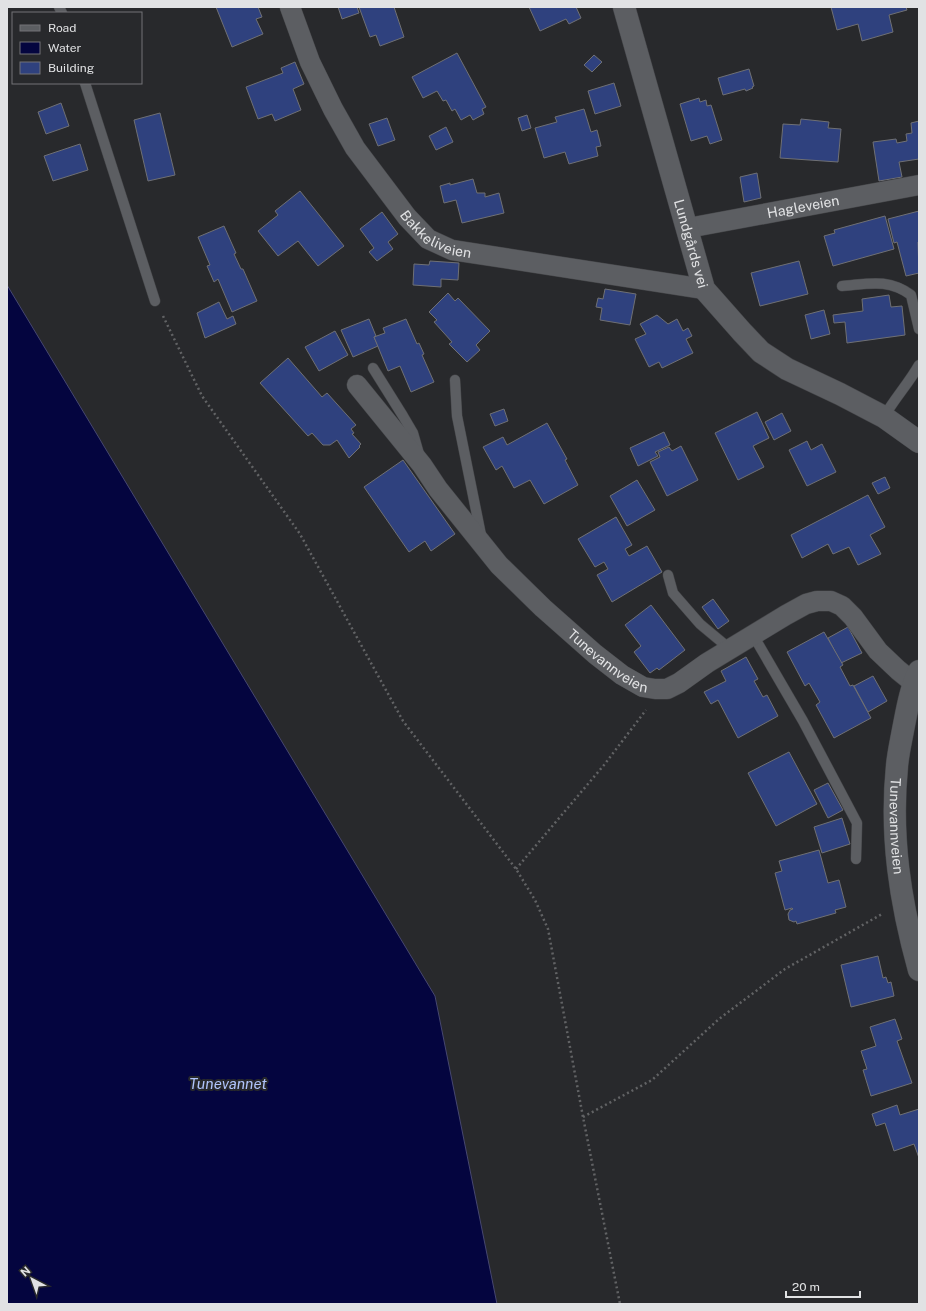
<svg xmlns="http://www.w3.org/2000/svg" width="926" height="1311" viewBox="0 0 926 1311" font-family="'Public Sans',sans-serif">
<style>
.water{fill:#04053f;stroke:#464770}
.building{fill:#2f417e;stroke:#6f7074}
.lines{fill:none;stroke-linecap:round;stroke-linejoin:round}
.lane-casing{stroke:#434447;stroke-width:11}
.street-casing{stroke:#434447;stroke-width:21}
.secondary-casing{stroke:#434447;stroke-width:23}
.path{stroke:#626365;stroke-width:2.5;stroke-dasharray:2 3;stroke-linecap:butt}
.lane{stroke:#5c5e62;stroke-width:10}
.street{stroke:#5c5e62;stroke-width:20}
.secondary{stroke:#5c5e62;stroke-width:22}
.labels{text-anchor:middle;stroke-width:4;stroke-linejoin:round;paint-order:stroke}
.street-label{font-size:14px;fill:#e1e2e4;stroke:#28292c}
.water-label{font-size:15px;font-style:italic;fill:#b0c4fb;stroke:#28292c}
</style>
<rect width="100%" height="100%" fill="#28292c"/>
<!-- water -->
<path class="water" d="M7 285 435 996 497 1304H7Z"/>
<!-- building -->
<g class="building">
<path d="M216 7H258L262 17 256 19 263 34 232 47Z"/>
<path d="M338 7H357L359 13 342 19Z"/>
<path d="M359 7H394L404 37 380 46 376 35 370 37Z"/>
<path d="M529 7H576L581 18 569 24 566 19 540 31Z"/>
<path d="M831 7H906L907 10 889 15 893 32 862 41 858 24 837 30Z"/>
<path d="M457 53 486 107 482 109 484 114 473 120 470 115 461 120 455 109 452 111 446 100 443 101 437 91 423 98 412 77Z"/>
<path d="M594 55 602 62 592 72 584 65Z"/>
<path d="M295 62 304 84 293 89 301 110 275 121 272 114 258 119 246 87 283 73 281 68Z"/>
<path d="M749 69 754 86 752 87 753 88 746 91 745 89 723 95 718 78Z"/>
<path d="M614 83 621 106 595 114 588 91Z"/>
<path d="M699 98 700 102 706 100 707 106 711 105 722 140 710 144 707 136 691 141 680 104Z"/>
<path d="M61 103 69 126 46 134 38 112Z"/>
<path d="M584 109 591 132 597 130 601 146 596 147 598 156 569 164 565 152 544 158 535 128 557 122 555 117Z"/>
<path d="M160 113 175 175 148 181 134 120Z"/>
<path d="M527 115 531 128 522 131 518 118Z"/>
<path d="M387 118 395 140 378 146 369 124Z"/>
<path d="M801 119 829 122 828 128 841 129 838 162 780 158 783 124 800 125Z"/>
<path d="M919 121V159L899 162 902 177 879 181 873 142 896 139 897 143 907 141 906 134 912 133 911 123Z"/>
<path d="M446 127 453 142 436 150 429 136Z"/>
<path d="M80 144 88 170 53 181 44 156Z"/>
<path d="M757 173 761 198 744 202 740 177Z"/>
<path d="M473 179 477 193H485V197L499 193 504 213 462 223 456 200 444 203 440 186 450 183V185Z"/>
<path d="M300 191 344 246 318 266 298 241 278 256 258 231 278 215 275 211Z"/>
<path d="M919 211V241L918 242 919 273 906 276 897 242 894 243 888 219Z"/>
<path d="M382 212 398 234 388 242 393 249 377 261 369 252 374 248 360 229Z"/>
<path d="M885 216 894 249 833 266 824 236 835 233 834 230Z"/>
<path d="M224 226 236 253 234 254 241 269H243L257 301 232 312 218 279 214 282 207 266 210 265 198 237Z"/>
<path d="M430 261 459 263 458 280 441 279V287L413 285 414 264 429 265Z"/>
<path d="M799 261 808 294 760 306 751 273Z"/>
<path d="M605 289 636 294 630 325 600 320 602 308 596 307 598 298 603 299Z"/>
<path d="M448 293 455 301 458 298 490 331 476 345 480 350 467 362 449 344 452 342 434 322 437 320 429 312Z"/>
<path d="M889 295 891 307 902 306 905 335 847 343 845 322 834 323 833 315 863 311 862 299Z"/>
<path d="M219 302 227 319 233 316 236 324 205 338 197 313Z"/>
<path d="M824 310 830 334 811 339 805 315Z"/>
<path d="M657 315 668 324 677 319 683 331 688 328 692 336 686 339 693 353 662 368 659 362 649 367 635 339 646 334 640 324Z"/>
<path d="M369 319 376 336 374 337 378 346 353 357 341 330Z"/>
<path d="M406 319 417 344 419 343 424 354 422 355 434 382 411 392 400 366 388 371 374 337 385 333 383 328Z"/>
<path d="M335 331 348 355 319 371 305 347Z"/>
<path d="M288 358 322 397 327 393 356 425 351 429 354 433 352 434 361 444 359 446 360 447 349 458 337 440 330 445H323L312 433 308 436 260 383Z"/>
<path d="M504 409 508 421 495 426 490 414Z"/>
<path d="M757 412 769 438 753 446 764 467 738 480 715 433Z"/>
<path d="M782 413 791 431 774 440 765 422Z"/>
<path d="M547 423 567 459 565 460 578 485 544 504 530 480 514 488 502 466 496 470 483 447 503 437 507 445Z"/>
<path d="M664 432 670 445 655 452 658 456 638 466 630 448Z"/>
<path d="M807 441 811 450 822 444 836 472 807 486 789 450Z"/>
<path d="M681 446 698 480 667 496 650 462 660 457 658 452 669 447 672 451Z"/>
<path d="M403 460 455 534 431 551 425 541 409 552 364 487Z"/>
<path d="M885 477 890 488 878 494 872 483Z"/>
<path d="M637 480 655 510 627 526 610 496Z"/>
<path d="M868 495 885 527 870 535 881 554 858 565 849 547 833 554 828 544 802 558 791 535Z"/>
<path d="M616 517 632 545 625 549 629 556 647 546 662 572 612 602 597 575 608 569 604 562 595 567 578 539Z"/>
<path d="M713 599 729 621 718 629 702 607Z"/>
<path d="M651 605 685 650 659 670 657 668 650 673 634 652 641 646 625 625Z"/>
<path d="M848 627 862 653 841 663 828 638Z"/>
<path d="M824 632 843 665 840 667 850 686 853 685 871 718 834 738 816 705 820 702 809 683 805 686 787 652Z"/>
<path d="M746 657 758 679 754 681 763 697 767 695 778 716 738 738 718 700 711 704 704 692 726 681 721 671Z"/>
<path d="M873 676 887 701 868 712 854 686Z"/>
<path d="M789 752 817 804 776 826 748 773Z"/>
<path d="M828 783 843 810 828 818 814 790Z"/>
<path d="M842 818 850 844 822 853 814 827Z"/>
<path d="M819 850 828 883 839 880 846 907 835 910 836 913 797 924 796 921 794 922 789 920 788 914 790 910 793 909 792 908 785 910 775 873 782 871 779 861Z"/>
<path d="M878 956 883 978 886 977 888 983 891 982 894 996 851 1007 841 965Z"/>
<path d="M895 1019 902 1039 897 1041 912 1083 871 1096 863 1070 867 1069 861 1051 876 1046 870 1027Z"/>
<path d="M897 1105 900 1115 919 1109V1158L914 1144 894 1151 885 1123 876 1126 872 1114Z"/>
</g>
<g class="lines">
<!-- lane casing -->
<g class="lane-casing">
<g id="lane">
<path d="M59 7 62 13"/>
<path d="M85 83 155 301"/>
<path d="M842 286C868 284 888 278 911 295L919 329"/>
<path d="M373 368 403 416 413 433 419 454"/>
<path d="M455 380 457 416 481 535"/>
<path d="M884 417C894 399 909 383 919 365"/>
<path d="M668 575 673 593 700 624 730 649"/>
<path d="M753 635 803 721 857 823 856 859"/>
</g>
</g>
<!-- street casing -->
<g class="street-casing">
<g id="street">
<path id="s1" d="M290 7 310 62 333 109 355 148 407 217 428 239 452 250 704 289"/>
<path id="s2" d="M688 228 919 185"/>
<path id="s3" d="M357 385 422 465 438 489 499 565 543 608 595 654 622 675 643 687 655 689H667L679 683 707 663 786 615 806 604 817 601H831L842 606 853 617 878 651 898 670 914 683"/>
</g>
</g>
<!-- secondary casing -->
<g class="secondary-casing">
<g id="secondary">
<path id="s4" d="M624 7 704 289 742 332 761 352 787 369 840 394 884 417 919 442"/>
<path id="s5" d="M919 671C910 690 907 710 903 730 901 741 898 754 897 766 890 836 900 902 919 970"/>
</g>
</g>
<!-- path -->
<g class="path">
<path d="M163 316 202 396 300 534 403 721 516 869 535 900 548 929 583 1117 620 1304"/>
<path d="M516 869 604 765 646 710"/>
<path d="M583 1117 652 1080 719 1019 785 969 882 914"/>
</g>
<!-- lane -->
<use href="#lane" class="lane"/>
<!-- street -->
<use href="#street" class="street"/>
<!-- secondary -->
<use href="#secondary" class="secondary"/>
</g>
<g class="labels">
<!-- street labels -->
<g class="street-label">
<text dy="5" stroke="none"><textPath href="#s2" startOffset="117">Hagleveien</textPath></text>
<text dy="5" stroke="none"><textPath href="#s1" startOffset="277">Bakkeliveien</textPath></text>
<text dy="5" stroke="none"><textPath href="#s4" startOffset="246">Lundgårds vei</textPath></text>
<text dy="5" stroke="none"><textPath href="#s3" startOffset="375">Tunevannveien</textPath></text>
<text dy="5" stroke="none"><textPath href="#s5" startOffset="158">Tunevannveien</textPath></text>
</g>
<!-- water labels -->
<g class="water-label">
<text x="228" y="1089">Tunevannet</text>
</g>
</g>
<!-- border -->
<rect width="926" height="1311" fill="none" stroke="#e1e2e4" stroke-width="16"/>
<!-- legend -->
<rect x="12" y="12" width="130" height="72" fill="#28292c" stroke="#727376"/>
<rect x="20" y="25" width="20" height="6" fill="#5c5e62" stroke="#727376"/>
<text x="48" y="32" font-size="12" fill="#e1e2e4">Road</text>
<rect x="20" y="42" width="20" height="12" fill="#04053f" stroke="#727376"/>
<text x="48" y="52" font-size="12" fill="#e1e2e4">Water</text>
<rect x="20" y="62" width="20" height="12" fill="#2f417e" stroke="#727376"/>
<text x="48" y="72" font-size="12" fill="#e1e2e4">Building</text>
<!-- north arrow -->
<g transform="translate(32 1279) rotate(319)" stroke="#28292c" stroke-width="3" paint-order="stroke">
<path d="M0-3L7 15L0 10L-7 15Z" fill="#e1e2e4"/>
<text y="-6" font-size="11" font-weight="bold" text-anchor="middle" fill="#e1e2e4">N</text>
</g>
<!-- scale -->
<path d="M786 1291v6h74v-6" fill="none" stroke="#e1e2e4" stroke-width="2"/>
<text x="792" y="1291" font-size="12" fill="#e1e2e4" stroke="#28292c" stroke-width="3" paint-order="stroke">20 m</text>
</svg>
